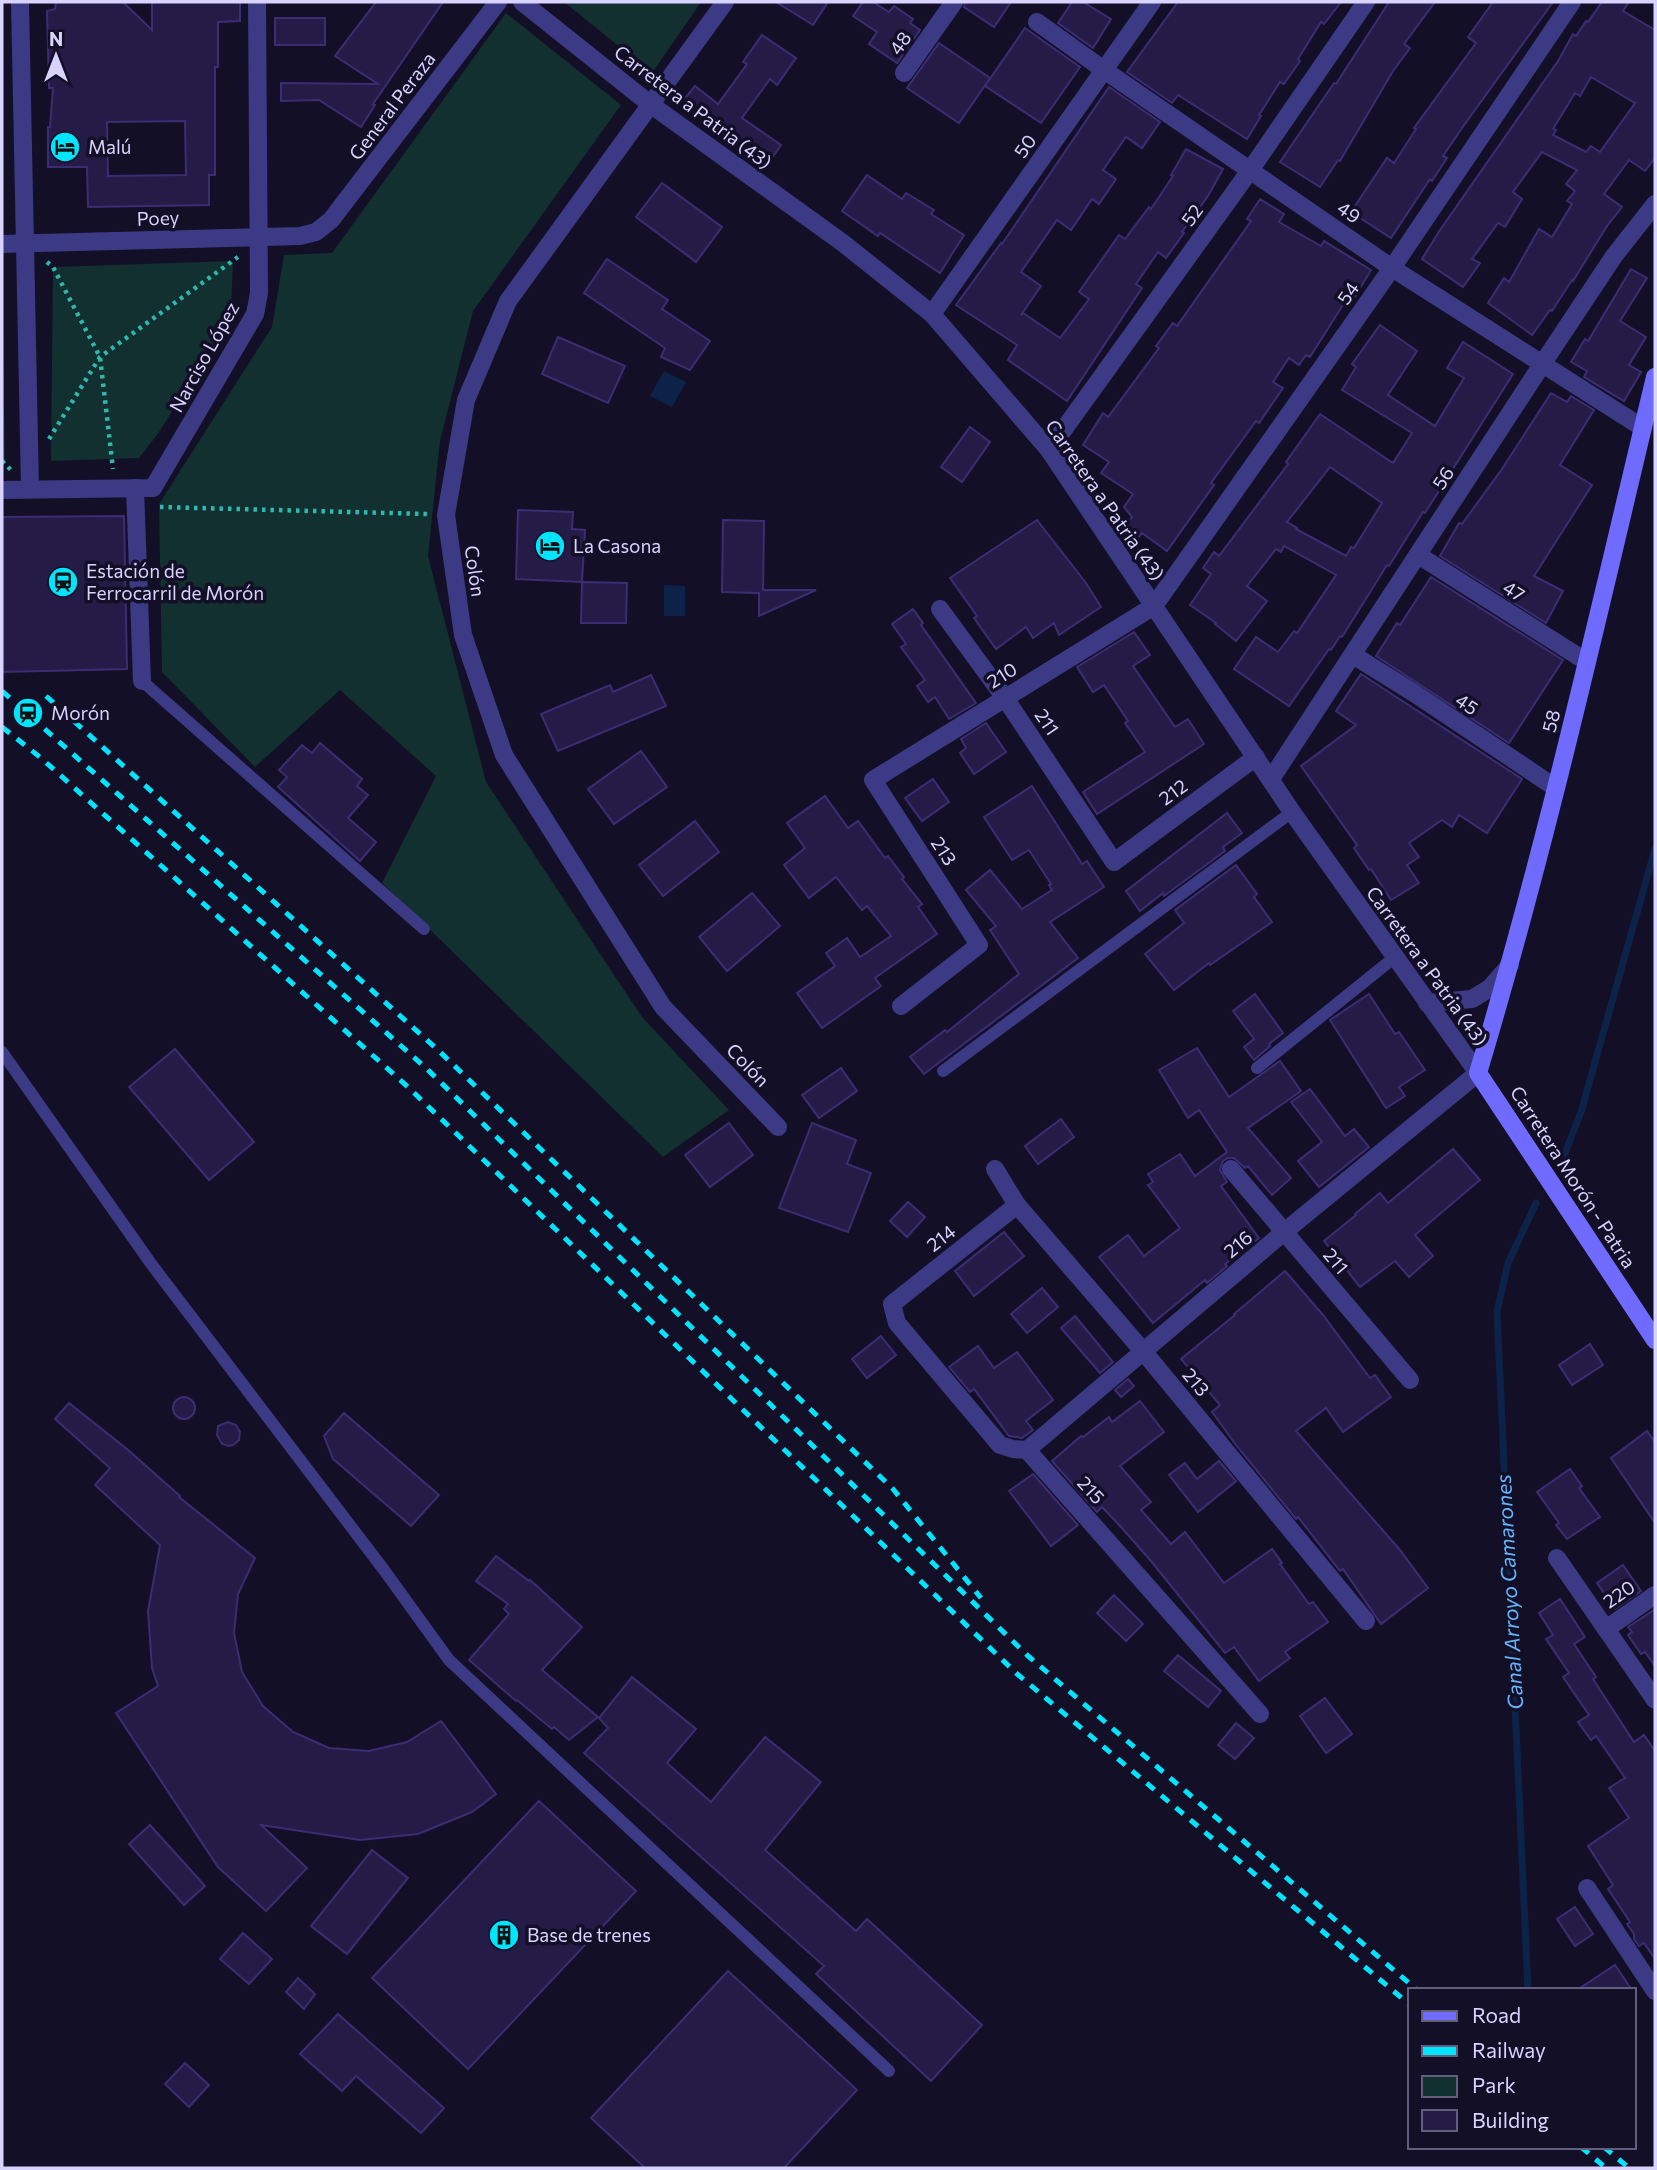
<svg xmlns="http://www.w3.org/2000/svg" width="1657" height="2170" viewBox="0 0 1657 2170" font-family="Commissioner,sans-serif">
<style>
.green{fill:#12302f}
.water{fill:#0c2248}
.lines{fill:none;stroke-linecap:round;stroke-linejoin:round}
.stream{stroke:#0c2248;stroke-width:7}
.building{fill:#241b47;stroke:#3b2d73;stroke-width:2;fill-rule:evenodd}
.path{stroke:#2fb8b0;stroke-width:4.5;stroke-dasharray:3.5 5;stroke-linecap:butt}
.service{stroke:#3d3a85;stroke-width:12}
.minor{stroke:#3d3a85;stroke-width:18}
.tertiary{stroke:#3d3a85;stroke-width:18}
.secondary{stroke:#6f6bff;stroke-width:18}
.rail{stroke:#00e5ff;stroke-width:5;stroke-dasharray:10 9;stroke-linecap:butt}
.labels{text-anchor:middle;stroke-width:7;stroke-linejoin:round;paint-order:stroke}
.street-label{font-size:19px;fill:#d9d4ff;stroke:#130f26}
.poi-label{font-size:19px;fill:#d9d4ff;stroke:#130f26;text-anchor:start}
.water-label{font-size:21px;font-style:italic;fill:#62b6ff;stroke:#130f26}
</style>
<rect width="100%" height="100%" fill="#130f26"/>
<!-- green -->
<g class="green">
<path d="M564 2H701L652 73Z"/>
<path d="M506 13 621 105 473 311 440 441 428 556 486 782 642 1017 729 1110 663 1157 382 883 436 776 340 690 255 767 162 672 159 504 272 327 284 255 332 253Z"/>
<path d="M233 261 231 312 225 329 157 435 139 458 51 461 53 267Z"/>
<path d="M2 273 5 464H2Z"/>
</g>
<!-- water -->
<g class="water">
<path d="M664 371 686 382 672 407 650 396Z"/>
<path d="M664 585 685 586V616H664Z"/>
</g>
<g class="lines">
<!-- stream -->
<g class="stream">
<path d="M1560 1166 1581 1112 1655 849"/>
<path d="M1528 1990 1497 1312 1508 1263 1536 1203"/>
</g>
</g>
<!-- building -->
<g class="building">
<path d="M56 2H123L152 30V2H240V21L218 22V67H215V175H209V205L88 207 87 167H48V127H50L53 88H49L47 11 55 9ZM185 121 186 175 108 176 107 122Z"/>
<path d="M376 2H443L373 104 375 105 361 127 319 100 281 101V83L378 84 335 56Z"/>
<path d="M776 2H828L813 25Z"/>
<path d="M863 2H873L889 12 894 6 913 19 910 23 920 30 897 63 869 44 877 32 853 16Z"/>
<path d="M965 2H1011L994 27 964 7Z"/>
<path d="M1072 2H1083L1111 19 1093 48 1058 23Z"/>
<path d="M1178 2H1341L1324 24 1321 22 1298 59 1300 61 1284 84 1280 82 1259 115 1261 116 1247 139 1178 95 1172 103 1127 72Z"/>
<path d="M1389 2H1435L1404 44 1410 48 1393 71 1340 161 1338 160 1320 187 1280 162 1334 83 1336 84Z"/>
<path d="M1493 2H1553L1462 128 1443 156 1447 158 1432 181 1430 179 1391 238 1351 212 1387 158 1394 163 1416 129 1414 128 1476 43 1468 37Z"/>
<path d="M1602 2H1629L1623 11 1655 30V158L1645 171 1629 160 1604 194 1622 207 1607 226 1573 281 1572 280 1552 311 1550 310 1532 335 1488 303 1504 278 1509 282 1539 229 1552 237 1572 204 1567 201 1575 191 1566 184 1577 170 1542 152 1513 192 1522 199 1505 227 1498 223 1472 259 1480 263 1463 287 1422 259 1440 230 1558 61 1573 34 1576 36 1586 21 1588 22ZM1591 77 1635 103 1600 152 1591 146 1586 152 1553 135 1556 130 1553 129 1575 93 1580 96Z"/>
<rect x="275" y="18" width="50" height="27"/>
<path d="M1025 28 1080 67 1041 123 985 86Z"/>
<path d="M762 35 796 58 777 85 770 79 742 118 781 145 769 162 719 127 717 130 681 103 695 86 718 104 747 64 743 62Z"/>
<path d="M939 43 990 78 959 123 907 88Z"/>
<path d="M1109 87 1160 122 1142 148 1126 137 1103 170 1116 179 1099 204 1092 199 1071 230 1057 220 1021 272 1041 286 1021 315 1023 313 1060 338 1089 299 1079 292 1119 235 1125 239 1149 207 1151 209 1173 176 1171 175 1186 149 1223 169 1208 196 1182 232 1184 233 1166 258 1158 252 1136 284 1142 288 1067 401 1008 360 1017 345 956 305 1001 243 1002 244Z"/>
<path d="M867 175 902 199 906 193 934 210 931 214 964 235 940 273 880 233 878 236 842 211Z"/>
<path d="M662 183 722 227 696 262 636 217Z"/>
<path d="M1260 199 1284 214 1279 222 1321 246 1324 241 1371 270 1353 300 1348 297 1310 357 1306 355 1299 365 1289 358 1273 382 1283 388 1259 423 1256 421 1211 483 1214 485 1167 551 1142 533 1137 539 1123 529 1132 517 1124 507 1133 494 1101 473 1109 462 1083 445 1103 413 1108 417 1159 348 1156 346 1173 323 1177 326 1251 221 1247 219Z"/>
<path d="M607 259 668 300 662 309 710 341 690 370 661 357 665 348 584 293Z"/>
<path d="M1631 269 1647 278 1620 321 1646 337 1629 365 1641 372 1624 401 1584 377 1587 371 1571 362 1585 339 1588 341Z"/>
<path d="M1380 325 1417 351 1388 395 1435 426 1464 378 1447 368 1463 342 1513 374 1425 513 1423 512 1389 566 1387 565 1342 637 1340 636 1331 650 1329 649 1289 706 1234 669 1256 637 1278 652 1294 631 1297 633 1336 575 1284 546 1281 552 1276 549 1247 586 1267 601 1236 641 1215 624 1216 623 1190 605 1211 574 1203 568 1214 552 1219 556 1288 464 1286 462 1320 414 1393 463 1412 433 1342 390 1356 367 1352 364ZM1330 467 1382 503 1354 548 1351 547 1346 556 1296 529 1297 528 1287 522Z"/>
<path d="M558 337 625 366 608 403 542 374Z"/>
<path d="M1551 393 1567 402 1571 396 1594 410 1560 465 1592 485 1534 576 1563 591 1546 623 1440 556 1459 523 1462 524 1502 469Z"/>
<path d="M970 427 990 442 962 482 941 467Z"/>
<path d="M518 510 573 512 572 529 585 530 582 582 516 579Z"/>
<path d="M124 516 127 669 2 672V517Z"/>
<path d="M723 520 764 521 763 590H816L759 616V593L722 592Z"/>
<path d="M1037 520 1086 583 1101 607 1059 635 1054 623 1033 638 1026 627 996 649 974 618 977 616 950 578Z"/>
<path d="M1431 577 1563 660 1509 743 1376 656 1397 623 1400 625Z"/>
<path d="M582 582 627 583 626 623H581Z"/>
<path d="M913 609 923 623 921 625 976 703 949 719 935 697 928 702 917 686 925 680 901 647 906 644 892 624Z"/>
<path d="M1134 632 1150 655 1133 666 1175 727 1188 719 1204 744 1097 814 1083 792 1145 752 1125 723 1128 721 1104 685 1093 692 1077 667Z"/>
<path d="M1361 674 1522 779 1487 833 1459 815 1452 827 1442 820 1409 843 1419 857 1407 865 1419 883 1391 900 1371 869 1369 870 1354 848 1357 845 1301 766 1356 725 1336 711Z"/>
<path d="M651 675 666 706 558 751 541 714 610 685 613 692Z"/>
<path d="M986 723 1006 752 974 774 960 753 966 748 961 739Z"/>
<path d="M320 743 362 779 357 786 368 795 348 818 376 842 360 861 278 787 287 777 279 770 302 745 312 753Z"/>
<path d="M641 751 667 787 614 824 588 789Z"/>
<path d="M933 779 949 802 922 821 905 798Z"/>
<path d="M1032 786 1082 864 1087 861 1104 887 1050 922 1078 958 924 1074 910 1057 945 1030 947 1032 1019 974 990 930 996 926 966 890 990 870 1022 909 1052 890 1049 885 1051 884 1029 850 1012 860 984 817Z"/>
<path d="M825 796 848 828 858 821 885 858 888 856 904 877 902 879 922 904 918 907 937 934 875 978 881 986 822 1028 797 993 835 966 826 953 847 938 860 957 891 936 867 906 862 910 836 877 809 898 784 865 805 848 787 823Z"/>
<path d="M1227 813 1242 833 1223 847 1225 851 1164 896 1163 893 1140 911 1126 891Z"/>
<path d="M695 821 719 852 663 896 639 865Z"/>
<path d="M1236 865 1257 894 1254 897 1272 922 1210 965 1209 963 1174 990 1145 954 1184 923 1175 910Z"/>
<path d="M752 893 780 926 727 971 699 937Z"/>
<path d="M1255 994 1283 1033 1269 1044 1270 1046 1254 1060 1244 1047 1254 1039 1233 1011Z"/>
<path d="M1369 994 1395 1034 1399 1032 1425 1070 1399 1087 1405 1096 1386 1108 1330 1020Z"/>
<path d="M1197 1048 1229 1097 1280 1061 1301 1091 1248 1128 1291 1178 1272 1195 1248 1166 1245 1168 1234 1158H1228L1223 1161 1220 1170 1227 1182 1221 1186 1259 1238 1225 1264 1227 1266 1207 1283 1205 1280 1153 1323 1099 1257 1128 1235 1144 1256 1180 1228 1148 1185 1153 1182 1148 1174 1180 1154 1195 1176 1227 1152 1199 1110 1188 1118 1159 1070Z"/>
<path d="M175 1049 254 1142 209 1180 129 1087Z"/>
<path d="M841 1068 857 1091 819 1118 802 1095Z"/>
<path d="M1310 1089 1345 1136 1354 1129 1369 1147 1319 1187 1298 1161 1322 1142 1291 1102Z"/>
<path d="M1061 1119 1074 1137 1038 1164 1025 1146Z"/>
<path d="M729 1123 753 1155 710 1187 685 1155Z"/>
<path d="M812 1123 856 1140 847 1164 871 1173 848 1232 779 1208Z"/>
<path d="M1453 1149 1480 1180 1415 1235 1433 1256 1409 1277 1395 1261 1360 1287 1324 1241 1356 1215 1355 1214 1380 1193 1388 1203Z"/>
<path d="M908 1202 925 1217 907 1237 890 1221Z"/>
<path d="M1004 1232 1024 1256 974 1296 955 1271Z"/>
<path d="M1285 1271 1323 1315 1370 1378 1375 1375 1391 1397 1343 1432 1326 1408 1296 1431 1400 1550 1428 1588 1381 1624 1343 1569 1340 1571 1298 1517 1296 1519 1236 1445 1212 1412 1220 1405 1181 1359 1235 1315 1234 1314Z"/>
<path d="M1042 1288 1058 1307 1027 1333 1011 1314Z"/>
<path d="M1075 1316 1113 1362 1100 1373 1061 1328Z"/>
<path d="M881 1336 896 1355 867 1378 852 1359Z"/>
<path d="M1590 1344 1603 1365 1572 1385 1559 1365Z"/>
<path d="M978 1346 994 1368 1017 1352 1053 1400 1026 1421 1033 1430 1022 1438 1009 1436 974 1389 970 1392 949 1367Z"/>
<path d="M1128 1379 1134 1386 1121 1397 1115 1390Z"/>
<circle cx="184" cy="1408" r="11"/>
<path d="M1140 1401 1164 1432 1120 1466 1151 1502 1141 1510 1171 1544 1185 1532 1224 1583 1272 1549 1282 1563 1280 1564 1309 1604 1313 1602 1328 1622 1285 1652 1290 1658 1259 1681 1234 1647 1225 1653 1151 1561 1121 1527 1102 1507 1097 1512 1052 1461 1081 1436 1083 1437 1109 1417 1112 1422Z"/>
<path d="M69 1403 127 1449 180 1496 179 1497 255 1558 238 1594 234 1633 242 1672 263 1706 293 1732 329 1748 369 1751 407 1742 441 1721 496 1794 472 1812 418 1834 360 1840 261 1825 307 1868 266 1911 218 1867 116 1713 158 1686 152 1668 148 1611 160 1545 95 1485 110 1468 55 1419Z"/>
<path d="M344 1413 439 1495 411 1526 333 1459 324 1436Z"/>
<path d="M228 1422 236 1425 240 1432 239 1440 233 1445 229 1446 222 1444 217 1435 218 1426Z"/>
<path d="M1647 1431 1655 1442V1523L1611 1458Z"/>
<path d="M1219 1461 1236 1481 1198 1512 1169 1475 1185 1463 1197 1479Z"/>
<path d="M1570 1469 1582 1486 1579 1488 1600 1517 1567 1539 1556 1525 1559 1523 1537 1492Z"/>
<path d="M1033 1474 1078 1525 1051 1546 1009 1491Z"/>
<path d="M496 1556 529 1581 530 1580 582 1627 542 1670 598 1717 569 1740 554 1727 552 1729 517 1700 516 1701 469 1660 509 1614 504 1609 508 1604 476 1581Z"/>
<path d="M1623 1565 1641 1591 1615 1609 1597 1583Z"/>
<path d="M1114 1595 1143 1624 1126 1641 1097 1613Z"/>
<path d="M1560 1599 1585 1637 1574 1644 1596 1677 1593 1679 1634 1742 1644 1735 1655 1751V1959L1644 1943 1639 1946 1634 1939V1934L1627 1924 1630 1922 1608 1889 1613 1885 1588 1846 1629 1818 1609 1788 1625 1778 1596 1736 1591 1740 1578 1722 1589 1715 1563 1677 1569 1673 1546 1639 1553 1635 1539 1613Z"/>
<path d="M1654 1610 1655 1611V1666L1645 1652 1641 1654 1628 1635 1632 1632 1628 1627Z"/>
<path d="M1178 1655 1221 1691 1208 1707 1164 1671Z"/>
<path d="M632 1677 696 1729 667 1763 711 1802 765 1737 821 1782 765 1850 856 1931 867 1919 982 2025 931 2081 816 1974 824 1966 584 1753 608 1728 599 1718Z"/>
<path d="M1325 1698 1352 1734 1326 1753 1300 1716Z"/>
<path d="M1236 1723 1254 1738 1235 1759 1218 1745Z"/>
<path d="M539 1801 636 1891 468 2069 372 1978Z"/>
<path d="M150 1825 205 1886 184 1905 129 1844Z"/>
<path d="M372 1850 408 1878 347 1954 311 1926Z"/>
<path d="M1575 1907 1593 1934 1575 1946 1557 1919Z"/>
<path d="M243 1933 272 1959 249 1984 220 1959Z"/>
<path d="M1615 1965 1632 1990H1577Z"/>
<path d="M728 1971 857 2090 784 2168H645L591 2118Z"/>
<path d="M298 1978 315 1994 304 2009 286 1992Z"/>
<path d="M338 2014 444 2108 421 2133 356 2076 342 2091 300 2054Z"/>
<path d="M185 2063 209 2085 189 2107 165 2084Z"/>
</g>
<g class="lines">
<!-- path -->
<g class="path">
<path d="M47 262 53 267 100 357 113 469"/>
<path d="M49 439 100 357 238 257"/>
<path d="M2 461 11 470"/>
<path d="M160 507 427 514"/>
</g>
<!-- service -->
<g class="service">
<path d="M142 681 424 929"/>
<path d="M2 1052 152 1265 384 1570 449 1660 889 2071"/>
<path d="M1257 1068 1395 957"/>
<path d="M943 1071 1292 812"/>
</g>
<!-- minor -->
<g class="minor">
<path d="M725 2 508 301 466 400 446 515 463 635 504 755 663 1007 778 1127"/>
<path d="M1037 22 1104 70 1392 268 1643 428"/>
<path d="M904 73 954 2"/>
<path d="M932 314 1152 2"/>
<path d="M1049 450 1251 169 1366 2"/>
<path d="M135 488 142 681"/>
<path d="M1418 555 1587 662"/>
<path d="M940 609 1005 698 1114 862 1256 757"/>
<path d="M1353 655 1414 693 1556 788"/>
<path d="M1271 779 1543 363 1614 256 1655 204"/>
<path d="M901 1006 979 945 873 780 1154 606 1392 268 1572 2"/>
<path d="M995 1169 1017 1205 1143 1351 1366 1621"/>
<path d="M1231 1169 1410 1380"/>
<path d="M1017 1205 892 1304 897 1323 1000 1445 1013 1449 1027 1450 1260 1714"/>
<path d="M1027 1450 1284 1232 1478 1073"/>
<path d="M1557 1558 1655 1700"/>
<path d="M1606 1629 1655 1595"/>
<path d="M1587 1888 1655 1991"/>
</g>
<!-- tertiary -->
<g class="tertiary">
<path d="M20 2 30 489"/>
<path d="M522 2 650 104 843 243 932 314 1049 450 1292 812 1478 1073"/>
<path d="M2 244 300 236 316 232 331 220 498 2"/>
<path d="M2 490 153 488 255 314 259 293 257 2"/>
<path d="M1427 1003 1472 999 1490 988 1510 965"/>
</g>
<!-- secondary -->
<path class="secondary" d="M1655 377C1599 610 1547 844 1478 1073L1655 1340"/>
<!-- rail -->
<g class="rail">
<path d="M2 691 427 1069 1027 1655 1417 1990"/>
<path d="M46 696 438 1050 893 1489 981 1598"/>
<path d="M2 727 41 758 408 1087 1016 1673 1410 2005"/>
<path d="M1581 2147 1606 2168"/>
<path d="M1604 2147 1629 2168"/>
</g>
</g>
<!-- icons -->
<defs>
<g id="hotel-disc" transform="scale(1.575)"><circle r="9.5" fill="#00e5ff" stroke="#130f26"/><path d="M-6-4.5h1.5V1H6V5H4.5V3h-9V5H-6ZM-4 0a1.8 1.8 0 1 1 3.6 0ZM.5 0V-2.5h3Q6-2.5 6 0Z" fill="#111"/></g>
<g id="station-disc" transform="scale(1.575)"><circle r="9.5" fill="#00e5ff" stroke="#130f26"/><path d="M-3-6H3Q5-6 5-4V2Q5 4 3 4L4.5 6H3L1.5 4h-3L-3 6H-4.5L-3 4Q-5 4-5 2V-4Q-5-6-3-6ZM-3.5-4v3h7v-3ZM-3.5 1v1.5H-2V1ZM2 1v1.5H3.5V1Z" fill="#111"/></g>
<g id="building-disc" transform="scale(1.575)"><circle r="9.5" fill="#00e5ff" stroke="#130f26"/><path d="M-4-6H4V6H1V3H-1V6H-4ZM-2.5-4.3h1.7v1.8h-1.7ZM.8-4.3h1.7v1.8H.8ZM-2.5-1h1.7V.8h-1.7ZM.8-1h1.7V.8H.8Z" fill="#111"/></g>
</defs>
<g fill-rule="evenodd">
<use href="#hotel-disc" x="65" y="147"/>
<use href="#hotel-disc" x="550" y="546"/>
<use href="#station-disc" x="63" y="582"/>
<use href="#station-disc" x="28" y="713"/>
<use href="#building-disc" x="504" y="1935"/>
</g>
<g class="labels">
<!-- street labels -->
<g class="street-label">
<text transform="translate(900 43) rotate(-55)" y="7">48</text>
<text transform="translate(392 106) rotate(-53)" y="7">General Peraza</text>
<text transform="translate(693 107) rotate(37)" y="7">Carretera a Patria (43)</text>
<text transform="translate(1025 146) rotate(-55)" y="7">50</text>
<text transform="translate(1349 212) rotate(35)" y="7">49</text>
<text transform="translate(1192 215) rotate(-54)" y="7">52</text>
<text transform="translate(158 218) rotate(-2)" y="7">Poey</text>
<text transform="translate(1348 293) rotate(-55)" y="7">54</text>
<text transform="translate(204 357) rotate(-61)" y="7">Narciso López</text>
<text transform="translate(1443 478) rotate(-57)" y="7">56</text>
<text transform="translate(1105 500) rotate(55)" y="7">Carretera a Patria (43)</text>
<text transform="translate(475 571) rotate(82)" y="7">Colón</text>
<text transform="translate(1514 591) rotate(32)" y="7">47</text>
<text transform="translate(1002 675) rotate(-32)" y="7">210</text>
<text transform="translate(1467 704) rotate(34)" y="7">45</text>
<text transform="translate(1551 721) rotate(-76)" y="7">58</text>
<text transform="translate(1047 722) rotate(56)" y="7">211</text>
<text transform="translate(1173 792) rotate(-36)" y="7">212</text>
<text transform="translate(944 851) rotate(57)" y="7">213</text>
<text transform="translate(1427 966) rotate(54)" y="7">Carretera a Patria (43)</text>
<text transform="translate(748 1065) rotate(46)" y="7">Colón</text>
<text transform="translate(1573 1177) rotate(57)" y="7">Carretera Morón - Patria</text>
<text transform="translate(941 1238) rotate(-38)" y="7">214</text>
<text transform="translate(1238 1244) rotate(-40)" y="7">216</text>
<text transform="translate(1336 1261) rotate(50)" y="7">211</text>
<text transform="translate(1196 1382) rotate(50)" y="7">213</text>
<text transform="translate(1091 1490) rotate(48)" y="7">215</text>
<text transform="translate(1619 1594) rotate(-35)" y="7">220</text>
</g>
<!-- poi labels -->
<g class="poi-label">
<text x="88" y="154">Malú</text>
<text x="573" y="553">La Casona</text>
<text x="86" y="578">Estación de<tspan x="86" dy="22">Ferrocarril de Morón</tspan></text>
<text x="51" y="720">Morón</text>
<text x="527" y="1942">Base de trenes</text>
</g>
<!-- water labels -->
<g class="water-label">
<text transform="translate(1510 1592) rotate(-93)" y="7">Canal Arroyo Camarones</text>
</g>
</g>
<!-- border -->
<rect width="1657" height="2170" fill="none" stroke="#d9d4ff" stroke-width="7"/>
<!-- legend -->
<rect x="1408" y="1988" width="228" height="161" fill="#130f26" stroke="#625e7d" stroke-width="2"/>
<rect x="1422" y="2011" width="35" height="10" fill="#6f6bff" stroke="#625e7d" stroke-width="2"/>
<text x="1472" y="2023" font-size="21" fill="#d9d4ff">Road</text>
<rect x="1422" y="2046" width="35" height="10" fill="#00e5ff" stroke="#625e7d" stroke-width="2"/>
<text x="1472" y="2058" font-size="21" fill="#d9d4ff">Railway</text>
<rect x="1422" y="2076" width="35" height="21" fill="#12302f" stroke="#625e7d" stroke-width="2"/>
<text x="1472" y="2093" font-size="21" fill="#d9d4ff">Park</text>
<rect x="1422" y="2110" width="35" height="21" fill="#241b47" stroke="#625e7d" stroke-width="2"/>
<text x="1472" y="2128" font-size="21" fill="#d9d4ff">Building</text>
<!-- north arrow -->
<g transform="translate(56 56)" stroke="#130f26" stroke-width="5" paint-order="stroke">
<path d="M0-5L12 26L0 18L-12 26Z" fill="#d9d4ff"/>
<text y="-10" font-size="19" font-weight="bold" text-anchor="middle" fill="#d9d4ff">N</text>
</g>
</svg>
